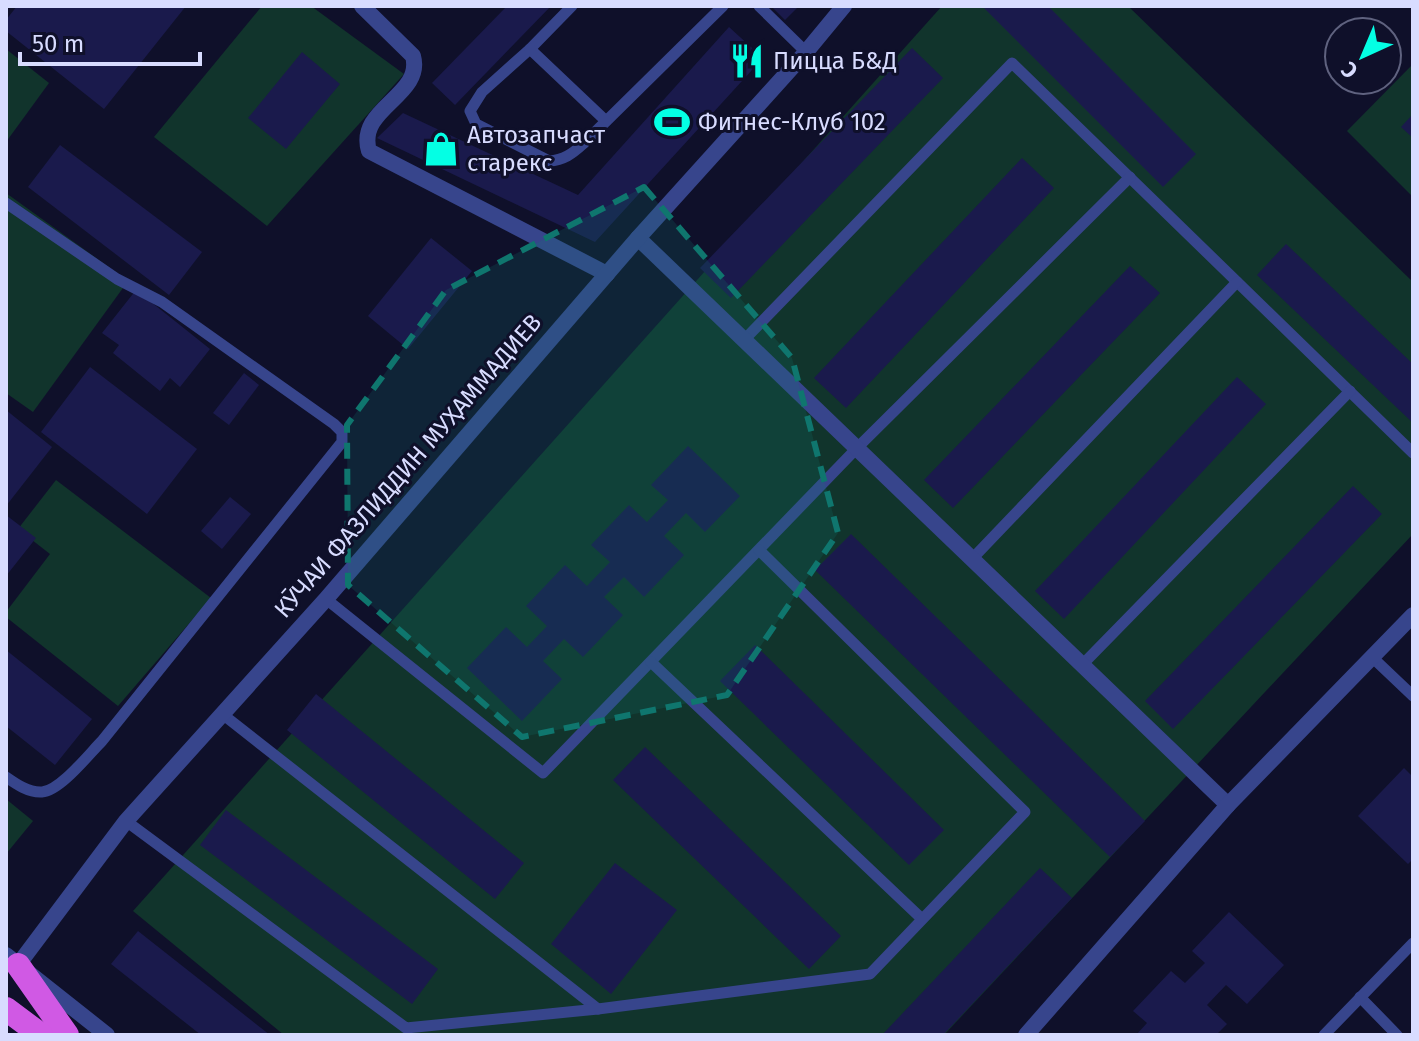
<svg xmlns="http://www.w3.org/2000/svg" width="1419" height="1041" viewBox="0 0 1419 1041" font-family="'Fira Sans',sans-serif">
<style>
.green{fill:#11342c}
.building{fill:#1a1a4c}
.lines{fill:none;stroke-linecap:round;stroke-linejoin:round}
.service{stroke:#37458c;stroke-width:11}
.minor{stroke:#37458c;stroke-width:16}
.tertiary{stroke:#37458c;stroke-width:16}
.trunk{stroke:#d059e4;stroke-width:24}
.marked{fill:#0f766e;fill-opacity:0.2;stroke:#0f766e;stroke-width:6;stroke-dasharray:16 10;stroke-linejoin:round}
.labels{text-anchor:middle;stroke-width:6;stroke-linejoin:round;paint-order:stroke}
.poi-label{font-size:24px;fill:#d8dcff;stroke:#0f102a;text-anchor:start}
.street-label{font-size:24px;fill:#d8dcff;stroke:#0f102a}
</style>
<rect width="100%" height="100%" fill="#0f102a"/>
<!-- green -->
<g class="green">
<path d="M262 6H311L404 74 267 226 154 137Z"/>
<path d="M942 6H1128L1413 282V534L944 1035H284L133 911Z"/>
<path d="M6 49 49 83 6 142Z"/>
<path d="M1413 64V197L1347 131Z"/>
<path d="M6 193 128 281 33 412 6 393Z"/>
<path d="M56 480 211 598 118 706 6 617V612L50 554 18 529Z"/>
<path d="M6 799 33 821 6 854Z"/>
</g>
<!-- building -->
<g class="building">
<path d="M17 6H186L104 109 6 31V20Z"/>
<path d="M507 6H551L455 105 432 83Z"/>
<path d="M771 6H799L785 20Z"/>
<path d="M982 6H1048L1196 154 1163 187Z"/>
<path d="M729 27 763 58 595 242 377 138 403 113 578 195Z"/>
<path d="M912 48 943 78 731 298 700 268Z"/>
<path d="M302 52 340 84 286 149 248 118Z"/>
<path d="M1413 114V138L1401 127Z"/>
<path d="M60 145 202 252 169 295 28 187Z"/>
<path d="M1022 158 1054 188 846 408 814 378Z"/>
<path d="M431 238 472 271 408 349 368 316Z"/>
<path d="M1286 244 1413 364V423L1257 275Z"/>
<path d="M1130 266 1160 293 953 508 924 480Z"/>
<path d="M136 290 210 349 180 387 170 378 160 391 113 353 119 345 102 333Z"/>
<path d="M90 367 197 449 147 514 41 432Z"/>
<path d="M244 373 259 385 229 425 213 413Z"/>
<path d="M1237 377 1266 404 1064 619 1035 591Z"/>
<path d="M6 410 52 447 6 506Z"/>
<path d="M688 446 740 496 705 532 686 513 664 536 684 555 644 597 624 577 604 597 623 615 583 657 564 639 543 661 562 679 522 721 467 668 506 627 527 647 547 626 526 606 565 565 587 586 610 562 591 545 629 505 647 522 668 500 651 485Z"/>
<path d="M1353 486 1382 514 1173 729 1145 701Z"/>
<path d="M230 497 251 514 222 549 201 531Z"/>
<path d="M6 515 36 538 6 576Z"/>
<path d="M851 534 1145 821 1110 857 815 570Z"/>
<path d="M755 645 944 830 909 865 720 681Z"/>
<path d="M6 650 92 719 55 765 6 726Z"/>
<path d="M316 694 524 863 495 899 287 730Z"/>
<path d="M645 747 841 936 809 969 613 780Z"/>
<path d="M1404 768 1413 777V859L1408 864 1358 816Z"/>
<path d="M226 810 438 969 412 1004 200 845Z"/>
<path d="M615 863 677 910 611 994 551 944Z"/>
<path d="M1040 868 1072 898 943 1035H882Z"/>
<path d="M1229 912 1284 965 1247 1004 1226 985 1207 1005 1227 1024 1216 1035H1136L1147 1023 1133 1011 1171 971 1185 983 1205 963 1192 951Z"/>
<path d="M138 931 270 1035H201L111 964Z"/>
</g>
<g class="lines">
<!-- service -->
<g class="service">
<path d="M572 6 530 49 482 92 470 111 476 124 549 161C564 160 572 154 583 144L723 6"/>
<path d="M759 6 806 52"/>
<path d="M530 49 606 121"/>
<path d="M6 203 117 279 162 302 334 424 342 432V442L102 741C89 754 60 791 42 792 29 793 16 784 6 777"/>
<path d="M744 340 1012 63 1413 453"/>
<path d="M972 559 1237 282"/>
<path d="M326 599 543 773 857 448 1130 177"/>
<path d="M1373 658 1413 696"/>
<path d="M651 662 921 918"/>
<path d="M1082 665 1350 391"/>
<path d="M221 713 598 1009"/>
<path d="M126 821 406 1028 598 1009 870 974 1025 812 759 550"/>
<path d="M1360 997 1397 1035"/>
<path d="M1324 1035 1413 943"/>
</g>
<!-- minor -->
<g class="minor">
<path d="M362 6 413 56C424 96 356 108 369 151L607 274"/>
<path d="M638 238 1228 805"/>
<path d="M18 965 126 821 326 599 638 238 806 52 844 6"/>
<path d="M1026 1035 1228 805 1413 615"/>
</g>
<!-- tertiary -->
<path class="tertiary" d="M6 955 107 1035"/>
<!-- trunk -->
<g class="trunk">
<path d="M18 965 67 1035"/>
<path d="M6 1009 41 1035"/>
</g>
</g>
<!-- marked area -->
<path class="marked" d="M644 187 792 358 838 533 727 695 522 737 348 585 347 425 446 290Z"/>
<!-- icons -->
<defs>
<g id="restaurant-bare" transform="scale(2.76)"><path d="M-5-6h1v4h1v-4h1v4h1v-4h1v5L-1.5 .5V6h-2V.5L-5-1ZM5-6V6H3V1.5H1.5Q1.5-4 5-6Z" fill="#04ffe4" stroke="#0f102a" stroke-width="2.5" paint-order="stroke"/></g>
<g id="stadium-bare" transform="scale(2.76)"><path d="M0-5a6.5 5 0 1 0 0 10a6.5 5 0 1 0 0-10ZM-3.5-1.8h7v3.6h-7Z" fill="#04ffe4" stroke="#0f102a" stroke-width="2.5" paint-order="stroke"/></g>
<g id="shop-bare" transform="scale(2.76)"><path d="M-5-2.5h2.3a2.7 3.5 0 0 1 5.4 0H5L5.5 6h-11ZM-1.5-2.5h3a1.5 2.3 0 0 0-3 0Z" fill="#04ffe4" stroke="#0f102a" stroke-width="2.5" paint-order="stroke"/></g>
</defs>
<g fill-rule="evenodd">
<use href="#restaurant-bare" x="747" y="61"/>
<use href="#stadium-bare" x="672" y="122"/>
<use href="#shop-bare" x="441" y="149"/>
</g>
<g class="labels">
<!-- poi labels -->
<g class="poi-label">
<text x="773" y="69">Пицца Б&amp;Д</text>
<text x="698" y="130">Фитнес-Клуб 102</text>
<text x="467" y="143">Автозапчаст<tspan x="467" dy="28">старекс</tspan></text>
</g>
<!-- street labels -->
<g class="street-label">
<text transform="translate(408 466) rotate(-49)" y="8">КӮЧАИ ФАЗЛИДДИН МУҲАММАДИЕВ</text>
</g>
</g>
<!-- border -->
<rect width="1419" height="1041" fill="none" stroke="#d8dcff" stroke-width="16"/>
<!-- north arrow -->
<g transform="translate(1363 56) rotate(224)"><circle r="38" fill="#0f102a" stroke="#5f627f" stroke-width="2"/>
<path d="M0-6L14 30L0 20L-14 30Z" fill="#04ffe4"/>
<text y="-12" font-size="22" font-weight="bold" text-anchor="middle" fill="#d8dcff">С</text>
</g>
<!-- scale -->
<path d="M20 52v12h180v-12" fill="none" stroke="#d8dcff" stroke-width="4"/>
<text x="32" y="52" font-size="24" fill="#d8dcff" stroke="#0f102a" stroke-width="6" paint-order="stroke">50 m</text>
</svg>
